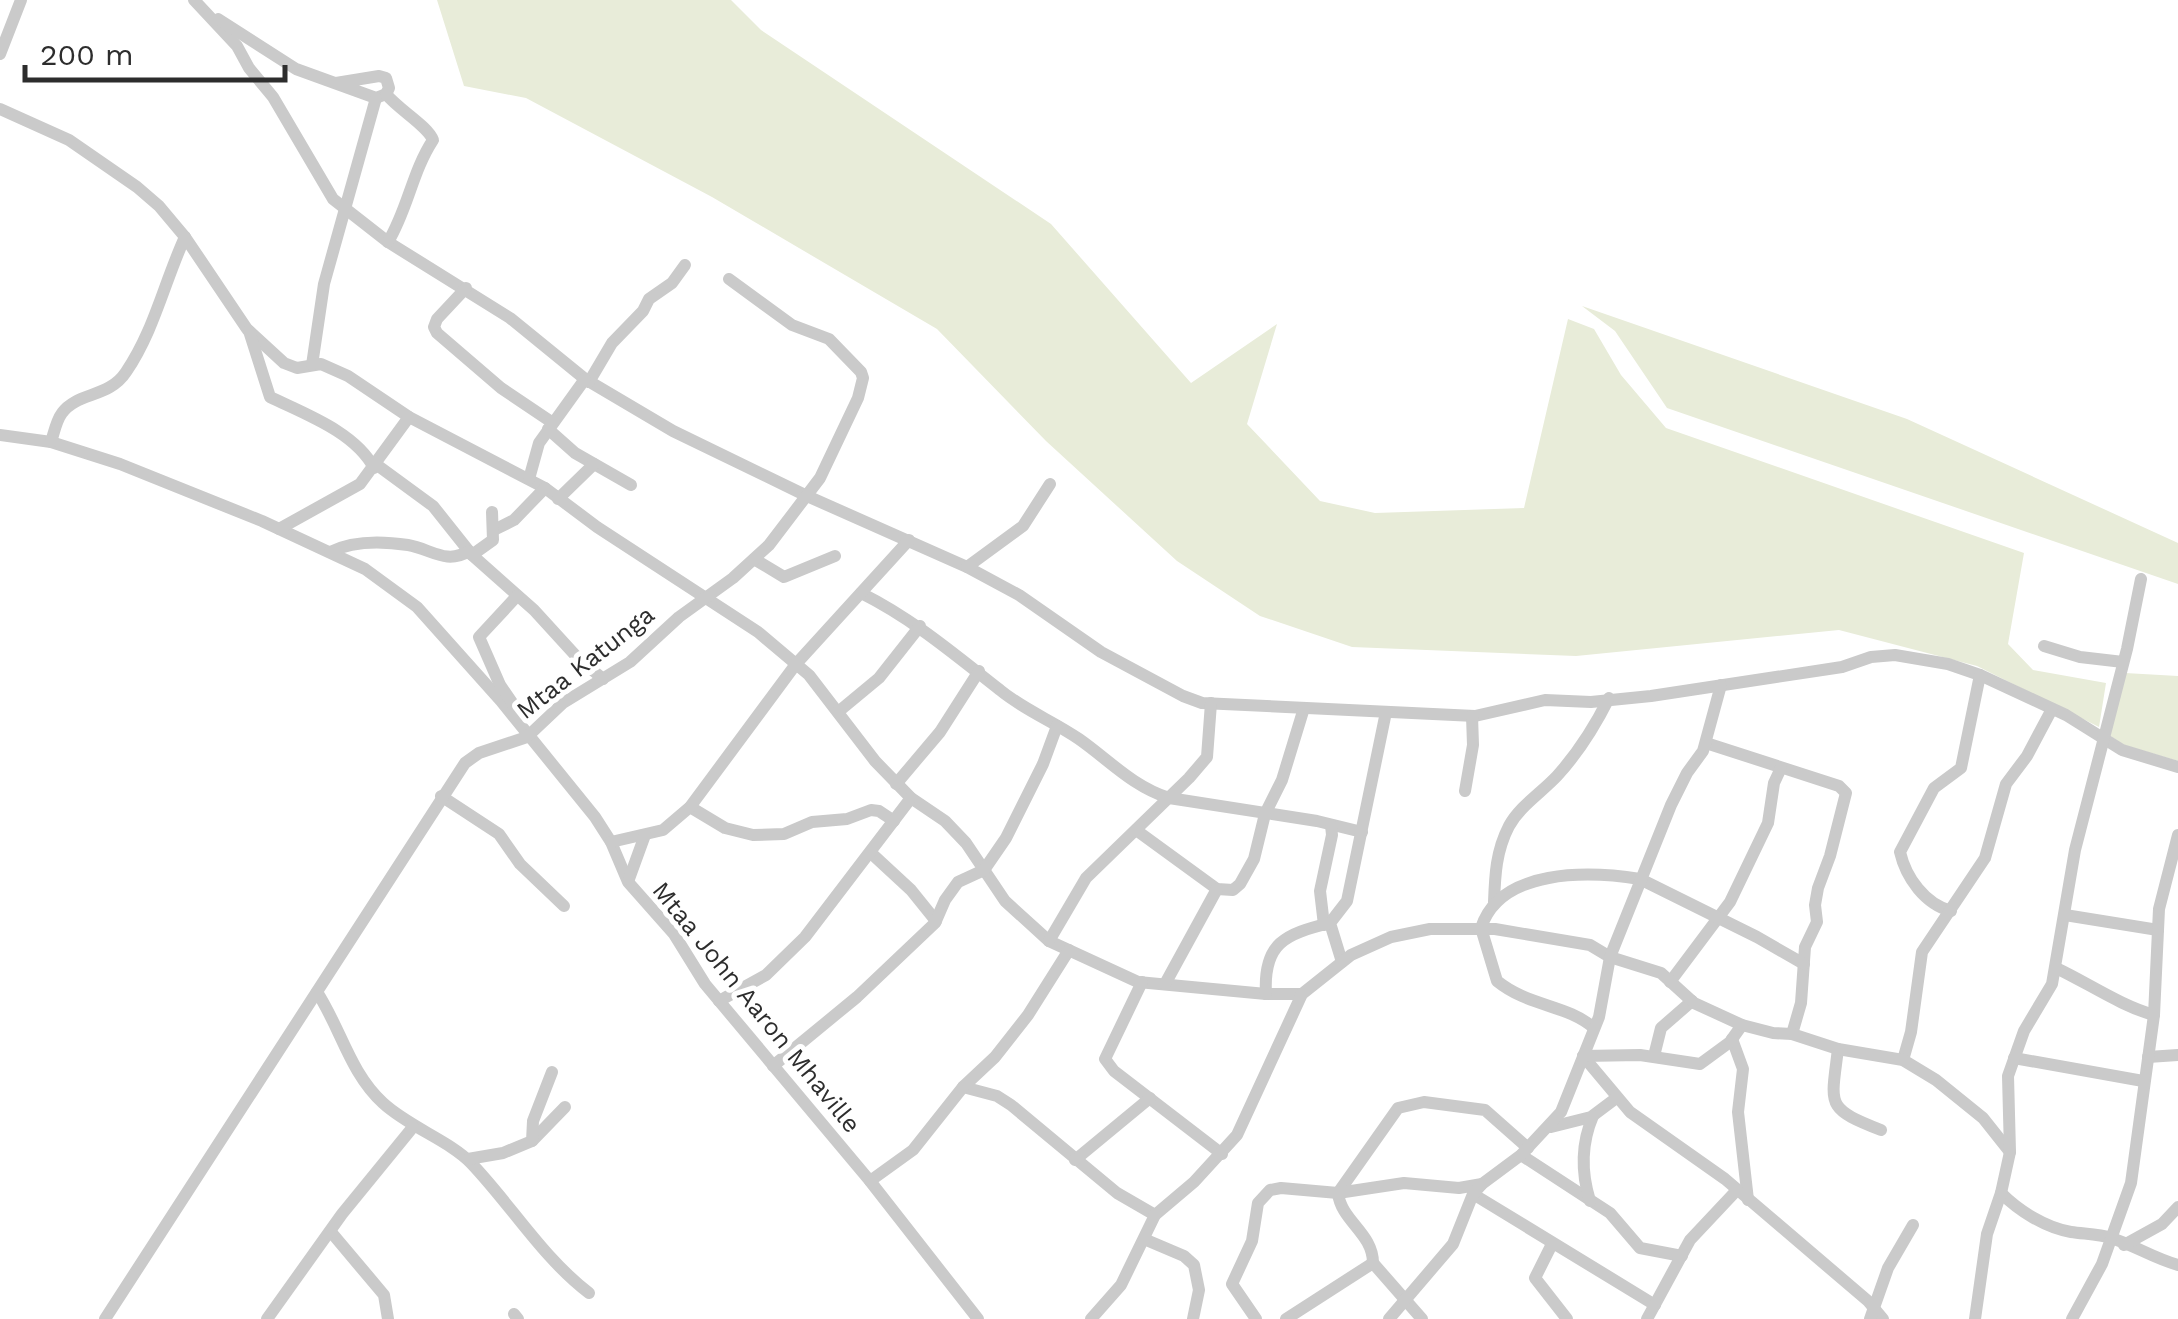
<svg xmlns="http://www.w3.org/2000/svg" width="2178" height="1319" viewBox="0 0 2178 1319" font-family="'Work Sans',sans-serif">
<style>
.green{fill:#e8ecd9}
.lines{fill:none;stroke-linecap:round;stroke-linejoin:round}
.minor{stroke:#cacaca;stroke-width:12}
.labels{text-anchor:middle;stroke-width:10;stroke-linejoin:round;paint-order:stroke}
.street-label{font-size:25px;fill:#2d2d2d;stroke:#fff}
</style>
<rect width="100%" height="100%" fill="#fff"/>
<!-- green -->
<g class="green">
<path d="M437 0H731L761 30 1051 224 1191 383 1277 324 1247 424 1320 501 1375 513 1524 508 1568 319 1594 329 1621 375 1666 428 2024 553 2008 644 2033 670 2106 683 2099 727 1977 666 1839 630 1576 656 1352 647 1260 616 1177 561 1046 441 937 329 712 197 526 98 464 86Z"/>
<path d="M1582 306 1907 419 2178 543V584L1667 408 1615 331Z"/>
<path d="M2125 673 2178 676V761L2124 745 2109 735Z"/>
</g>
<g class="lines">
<!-- minor -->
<g class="minor">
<path d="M194 0 237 46 249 68 273 97 333 199 388 242 510 318 585 379 673 431 807 496 967 567 1019 595 1101 652 1183 696 1202 703 1475 716 1545 700 1591 702 1651 696 1842 667 1871 657 1895 655 1948 664 1980 675 2066 715 2122 750 2178 767"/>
<path d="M218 19 296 69 376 98 386 94 389 88 386 78 379 76 336 83"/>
<path d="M0 54 21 0"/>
<path d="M386 94C399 110 428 126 433 140 412 172 408 209 388 242"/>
<path d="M0 109 69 140 137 187 159 206 185 237 247 329 284 363 297 368 321 364 348 376 409 417 545 488 597 527 758 632 809 675 875 761 911 798 945 821 966 843 1005 901 1049 941 1138 982 1266 994H1302"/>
<path d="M466 288 437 319 434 327 437 333 501 388 553 423"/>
<path d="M249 331 270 397C305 414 355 432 374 468"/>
<path d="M312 365 324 284 376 98"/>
<path d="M589 382 612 343 643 311 649 299 672 283 685 265"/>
<path d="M548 429 575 453 631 485"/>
<path d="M0 435 51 442 120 464 262 521 365 569 417 607 501 701 595 817 611 842 628 882 674 934 705 984 870 1181 978 1319"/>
<path d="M51 442C54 433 56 421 62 413 77 392 109 398 126 372 154 331 164 283 185 237"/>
<path d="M377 465 433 506 472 555 534 610 576 656 603 679"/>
<path d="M529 479 539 443 585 379"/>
<path d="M558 499 594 464"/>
<path d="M279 529 360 484 409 417"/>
<path d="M494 530 514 520 545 488"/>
<path d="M330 552C354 540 382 541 408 545 431 549 446 565 469 551"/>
<path d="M472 555 493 540 492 512"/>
<path d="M754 559 784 577 835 556"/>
<path d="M967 567 1023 526 1050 484"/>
<path d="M861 593C913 619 954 654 1000 690 1024 710 1053 721 1079 739 1109 760 1132 786 1169 798L1317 821 1362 832"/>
<path d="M2044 646 2080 657 2123 662"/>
<path d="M513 704 500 685 479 637 517 596"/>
<path d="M838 712 879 678 920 626"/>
<path d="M1706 743 1839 786 1846 793 1830 856 1818 888 1815 905 1817 922 1805 947 1801 1003 1792 1034"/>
<path d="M896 784 940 732 979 671"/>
<path d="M1465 791 1473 745 1472 716"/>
<path d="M441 796 499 834 520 864 564 906"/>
<path d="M690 807 725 828 753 835 784 834 812 822 847 819 871 810 879 811 894 821"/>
<path d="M1136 830 1217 889 1233 890 1240 884 1254 859 1265 814 1282 780 1304 708"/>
<path d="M611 842 663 830 690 807 796 664 909 540"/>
<path d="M871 853 911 890 936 921"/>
<path d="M629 879 645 835"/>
<path d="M1494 902C1495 875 1496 851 1509 826 1520 806 1541 793 1557 776 1578 753 1595 726 1609 698"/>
<path d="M1951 911C1925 904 1906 878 1900 852L1934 788 1961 768 1980 675"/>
<path d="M2065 915 2158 930"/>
<path d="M1324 925 1320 891 1332 835 1331 825"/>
<path d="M1049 941 1086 878 1189 778 1207 757 1211 703"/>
<path d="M1342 962 1330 923 1347 901 1386 712"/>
<path d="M2056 968C2088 983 2121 1006 2154 1015"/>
<path d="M1142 982 1105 1059 1114 1071 1222 1154"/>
<path d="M1670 982 1730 902 1768 823 1774 783 1781 768"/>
<path d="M1165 984 1217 889"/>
<path d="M317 992C341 1029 350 1073 383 1103 409 1127 450 1141 471 1163 512 1206 542 1257 589 1293"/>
<path d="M1266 994C1263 943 1285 934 1330 923"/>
<path d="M719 1001 766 975 805 937 911 798"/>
<path d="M1594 1028C1566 1004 1529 1007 1497 981L1481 928C1500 868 1589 871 1640 879L1757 937 1804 964"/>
<path d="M1732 1039 1743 1069 1738 1112 1748 1200"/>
<path d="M1838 1049C1831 1106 1825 1108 1881 1130"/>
<path d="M1583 1056 1630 1112 1725 1179 1868 1301 1883 1319"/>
<path d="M1583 1056 1640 1055 1700 1064 1730 1042 1742 1025"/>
<path d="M1654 1056 1661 1028 1692 1001"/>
<path d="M2148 1057 2178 1055"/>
<path d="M2014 1058 2143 1081"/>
<path d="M1903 1060 1911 1032 1922 952 1985 858 2006 784 2027 756 2052 709"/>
<path d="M773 1066 857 997 935 923 945 900 958 882 984 870 1006 838 1043 764 1057 726"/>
<path d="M963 1087 997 1096 1011 1105 1117 1193 1155 1215"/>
<path d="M1551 1127 1591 1117 1615 1099"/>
<path d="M532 1141 565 1107"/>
<path d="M1521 1155 1610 1213 1640 1248 1682 1256"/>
<path d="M468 1159 503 1153 532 1141 533 1121 552 1072"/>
<path d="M1075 1160 1150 1098"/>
<path d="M870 1181 913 1150 963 1087 995 1057 1028 1015 1069 950"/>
<path d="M2001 1193C2019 1211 2046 1228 2071 1232 2084 1234 2099 1234 2111 1238 2134 1245 2153 1258 2178 1265"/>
<path d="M1473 1194 1655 1305"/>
<path d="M1590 1201C1581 1172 1581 1144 1593 1116"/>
<path d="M331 1232 384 1295 388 1319"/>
<path d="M1144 1239 1184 1256 1194 1265 1199 1290 1193 1319"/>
<path d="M1552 1244 1535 1278 1567 1319"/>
<path d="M2124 1245 2162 1224 2178 1207"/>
<path d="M1373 1263C1373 1233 1341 1221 1338 1193L1398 1108 1424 1102 1485 1110 1528 1148"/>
<path d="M514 1314 518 1319"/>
<path d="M105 1319 465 763 479 753 527 737 563 703 630 662 679 617 733 578 769 545 820 478 858 398 863 378 861 372 829 339 792 325 729 279"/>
<path d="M267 1319 342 1214 413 1127"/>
<path d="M1091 1319 1121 1285 1155 1215 1194 1182 1237 1135 1302 994 1351 955 1391 937 1430 929H1495L1590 945 1610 957 1661 973 1694 1003 1742 1025 1773 1033 1792 1034 1838 1049 1903 1060 1936 1080 1983 1118 2010 1152"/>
<path d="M1256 1319 1232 1284 1252 1241 1258 1203 1270 1190 1281 1188 1338 1193 1404 1183 1459 1188 1482 1184"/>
<path d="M1286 1319 1373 1263 1422 1319"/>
<path d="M1389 1319 1453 1244 1473 1194 1482 1184 1521 1155 1561 1112 1599 1017 1610 957 1671 805 1687 773 1703 751 1721 685"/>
<path d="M1647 1319 1690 1240 1737 1190"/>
<path d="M1870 1319 1888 1268 1913 1225"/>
<path d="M1975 1319 1987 1234 2001 1193 2010 1152 2008 1076 2024 1031 2052 984 2075 850 2127 649 2141 579"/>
<path d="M2072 1319 2102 1264 2131 1183 2154 1015 2159 909 2178 835"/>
</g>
</g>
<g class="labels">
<!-- street labels -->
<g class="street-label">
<text transform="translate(585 662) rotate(-38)" y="9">Mtaa Katunga</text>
<text transform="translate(757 1007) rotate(51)" y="9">Mtaa John Aaron Mhaville</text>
</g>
</g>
<!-- scale -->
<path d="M25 65v15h260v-15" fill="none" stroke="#2d2d2d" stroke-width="5"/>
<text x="40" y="65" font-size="30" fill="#2d2d2d" stroke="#ffffff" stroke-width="8" paint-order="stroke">200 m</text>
</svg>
